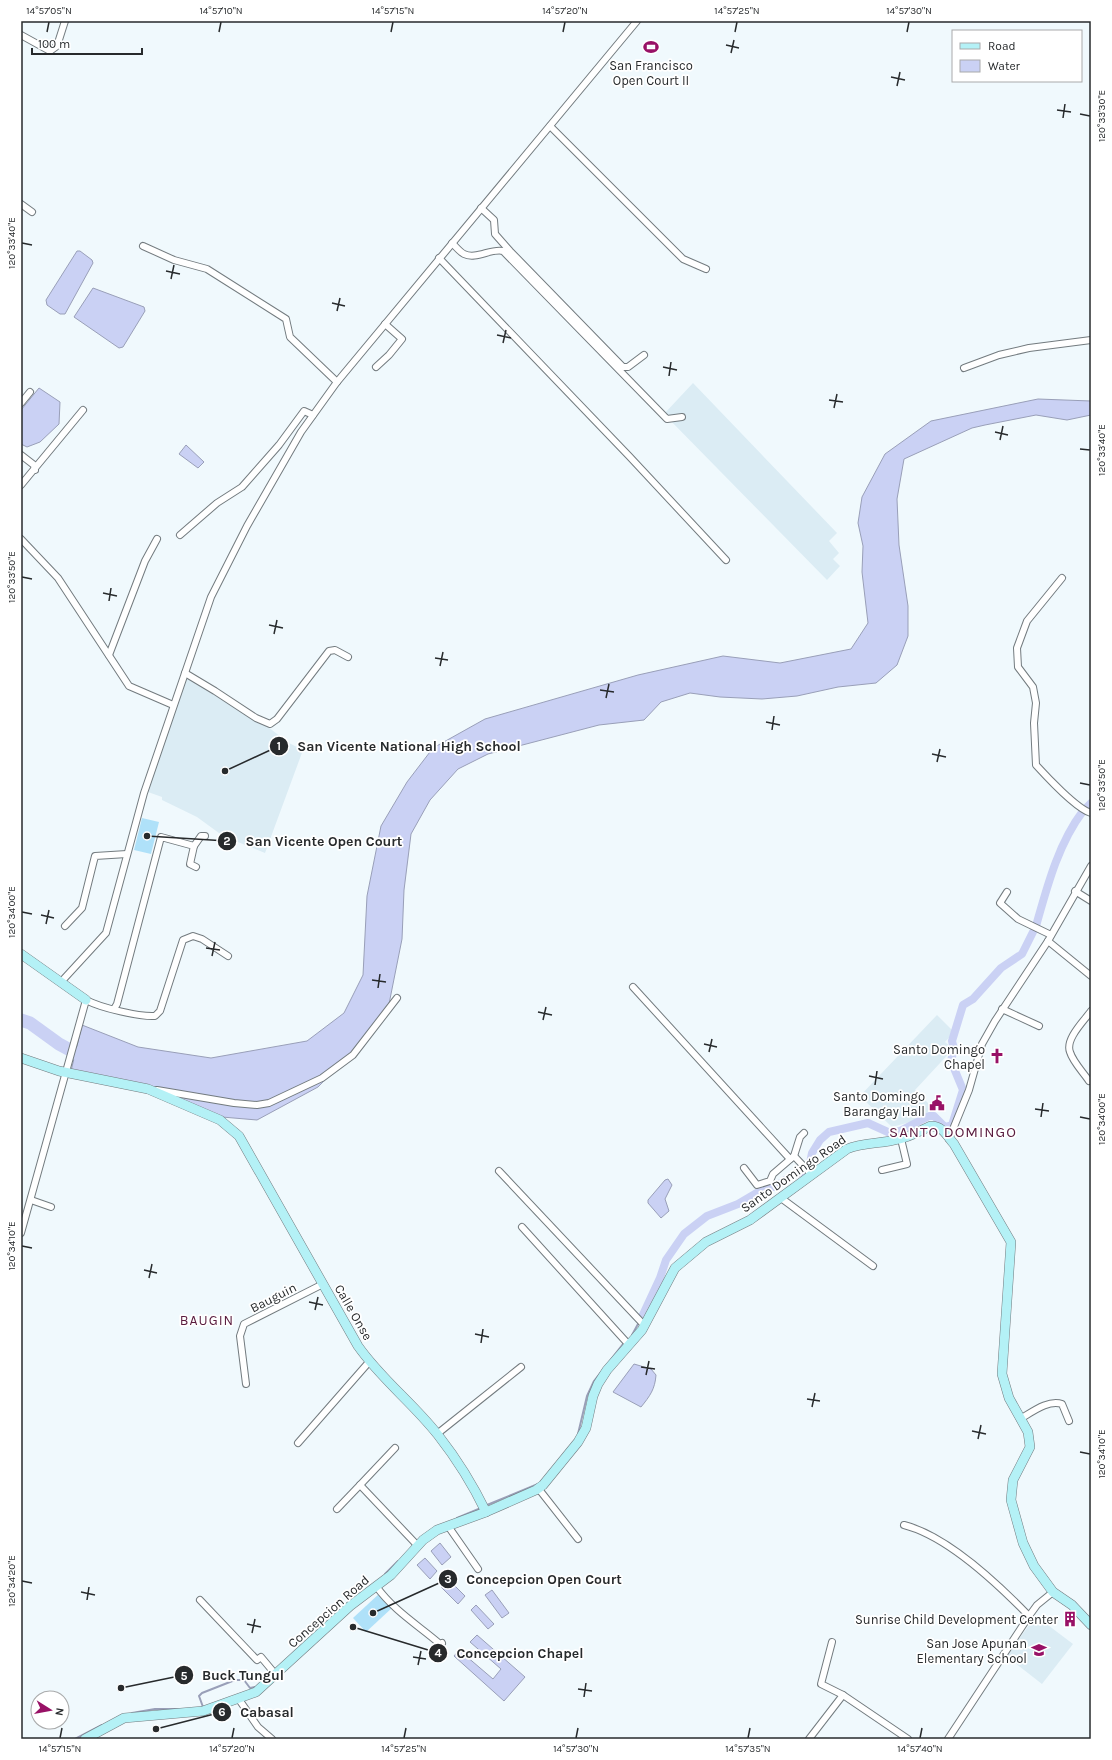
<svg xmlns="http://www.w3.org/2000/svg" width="1112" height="1760" viewBox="0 0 1112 1760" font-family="Karla,sans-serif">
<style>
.built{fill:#dbecf4}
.green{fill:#afe1f9}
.water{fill:#cad1f4;stroke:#999fb8}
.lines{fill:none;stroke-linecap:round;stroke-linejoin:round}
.stream{stroke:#999fb8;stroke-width:2}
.canal{stroke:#cad1f4;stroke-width:8}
.river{stroke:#cad1f4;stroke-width:13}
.street-casing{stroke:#737b7f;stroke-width:8}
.secondary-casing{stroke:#737b7f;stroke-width:10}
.street{stroke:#fff;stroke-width:6}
.secondary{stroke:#b4f1f6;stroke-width:9}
.ticks{fill:none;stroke:#272a2c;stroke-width:1.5}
.labels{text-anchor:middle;stroke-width:3.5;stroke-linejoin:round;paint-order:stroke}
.poi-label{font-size:13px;fill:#272a2c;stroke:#fff;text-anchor:end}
.street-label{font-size:13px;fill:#272a2c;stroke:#fff}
.neighbourhood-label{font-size:14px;letter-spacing:1px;fill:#591b3e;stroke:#fff}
.quarter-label{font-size:15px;letter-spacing:1px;fill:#591b3e;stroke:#fff}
.leader{fill:none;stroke:#272a2c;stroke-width:1.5}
.callout-dot{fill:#272a2c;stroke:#fff;stroke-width:1.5}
.mark-label{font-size:12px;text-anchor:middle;font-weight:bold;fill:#fff}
.callout-label{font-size:14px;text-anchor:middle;font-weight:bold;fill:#272a2c;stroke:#fff;stroke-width:3.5;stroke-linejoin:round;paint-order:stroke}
.neatline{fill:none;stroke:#272a2c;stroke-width:1.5}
.ticks-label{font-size:10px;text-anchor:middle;fill:#272a2c}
</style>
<rect width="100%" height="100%" fill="#f0f9fd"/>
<!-- built -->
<g class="built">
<path d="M693 383 837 533 829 541 839 553 833 559 840 566 827 580 664 414Z"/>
<path d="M185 675 264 724 289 743 303 750 265 853 223 836 197 817 162 800V797L148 792Z"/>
<path d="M937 1015 954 1032 945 1042 953 1049 915 1090 932 1107 921 1119 892 1127 860 1096Z"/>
<path d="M1036 1616 1073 1644 1042 1684 1006 1656Z"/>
</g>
<!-- green -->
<g class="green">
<path d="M142 818 159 822 151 854 134 850Z"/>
<path d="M380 1593 393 1607 366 1632 353 1618Z"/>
</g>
<!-- water -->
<g class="water">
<path d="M77 251H80L92 260 93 263 65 314H60L47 305 46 300Z"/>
<path d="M93 288 144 307 145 311 123 347 119 348 74 317Z"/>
<path d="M39 388 60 402 59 424 40 442 27 447 21 444V410Z"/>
<path d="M1038 399 1091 401V415L1067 420 1036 415 985 425 972 428 904 459 897 499 899 545 908 606V636L897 665 876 683 838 687 797 696 762 699 720 697 690 693 661 702 644 720 599 725 488 754 458 769 430 800 411 834 404 890 402 939 388 1009 363 1041 318 1087 257 1120 222 1117 187 1104 71 1071 82 1025 138 1047 211 1058 307 1041 344 1013 363 975 367 896 381 826 407 782 433 748 485 719 638 675 723 656 780 663 851 649 868 623 862 572 863 546 858 523 862 497 885 454 931 421Z"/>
<path d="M186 445 204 462 198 468 179 454Z"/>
<path d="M668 1179 672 1185 665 1199 669 1211 661 1218 648 1203V1200L665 1180Z"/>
<path d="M634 1364 651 1369 656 1375C655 1389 650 1396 641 1407L613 1392Z"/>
<path d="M440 1543 451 1557 442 1565 431 1551Z"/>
<path d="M425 1558 437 1571 430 1579 417 1565Z"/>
<path d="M449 1580 465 1596 458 1604 441 1587Z"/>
<path d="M492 1590 509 1613 502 1618 485 1595Z"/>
<path d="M476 1605 494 1624 488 1629 471 1610Z"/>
<path d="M477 1635 525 1677 504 1701 454 1656 459 1650 493 1679 501 1669 470 1642Z"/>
</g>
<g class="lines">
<!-- stream -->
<g class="stream">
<path d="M632 1335 638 1324"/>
<path d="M578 1434 587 1396 594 1381 623 1344"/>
<path d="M487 1505 538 1484"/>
<path d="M457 1518 481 1508"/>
<path d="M385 1574 398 1561"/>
<path d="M201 1708 203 1707 199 1696 202 1693 235 1680H244L250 1688 255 1687"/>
<path d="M132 1713 155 1709H181"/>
<path d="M75 1739 102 1725"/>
</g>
<!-- canal -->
<g class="canal">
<path d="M1087 807 1091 803"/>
<path d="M1036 926C1047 887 1058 844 1083 811"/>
<path d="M641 1319 660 1278 666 1260 684 1234 707 1216 738 1204 767 1187H775L791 1176 804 1171 810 1163 812 1153 820 1140 829 1132 868 1123 890 1133 900 1131 929 1116H934L945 1127 952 1125 963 1090 951 1061 954 1049 952 1041 963 1005 973 999 1001 968 1022 954 1033 932"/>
</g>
<!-- river -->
<path class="river" d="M21 1020 30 1023 59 1044 85 1058"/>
<!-- street casing -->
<g class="street-casing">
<g id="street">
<path d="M21 35 50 51 57 46 65 21"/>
<path d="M550 126 683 259 706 269"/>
<path d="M21 204 32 212"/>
<path d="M481 208 494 220 495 234 510 251 623 367H628L644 355"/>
<path d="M452 243C456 247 460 252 464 254 476 260 491 248 503 251L667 419 682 417"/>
<path d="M143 246 174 260 207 269 286 319 290 337 337 382"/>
<path d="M439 258 629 456 726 560"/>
<path d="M376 367 389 355 402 339 385 324"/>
<path d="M964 368 999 355 1029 348 1091 340"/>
<path d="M21 403 30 392"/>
<path d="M21 455 34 465 35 470"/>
<path d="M21 485 83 410"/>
<path d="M180 535 217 503 242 487 279 445 304 411 313 415"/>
<path d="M21 539 58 578 129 686 173 705"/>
<path d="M1062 578 1027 621 1017 648 1018 667 1033 687 1036 703 1034 723 1036 765C1046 776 1077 809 1091 813"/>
<path d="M109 655 145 561 157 539"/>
<path d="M185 673 215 691 256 718 270 724 277 719 329 651 335 650 348 657"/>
<path d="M194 846 201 836H205"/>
<path d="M1075 891 1091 901"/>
<path d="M1007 892 1000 903 1018 919 1051 935"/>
<path d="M65 926 82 908 95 856 127 854"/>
<path d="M1048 941 1091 976"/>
<path d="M61 982 106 933 144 793 211 597 247 526 301 432 337 382 637 21"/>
<path d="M633 987 790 1159"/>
<path d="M114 1009 117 1004 161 837 194 846 190 864 196 867"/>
<path d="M1002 1009 1039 1026"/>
<path d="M1089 1081C1083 1072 1073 1062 1070 1052 1065 1039 1084 1021 1091 1011"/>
<path d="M157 1090 234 1103 257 1105 269 1103 322 1078 353 1055 397 998"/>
<path d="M949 1139 969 1090 982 1044 995 1021 1048 941 1091 866"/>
<path d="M794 1156 800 1137 804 1133"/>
<path d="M744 1168 757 1185 770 1181 773 1174 794 1156 812 1175"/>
<path d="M882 1170 907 1164 901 1139"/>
<path d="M499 1171 644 1325"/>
<path d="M781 1198 873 1266"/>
<path d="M31 1200 51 1207"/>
<path d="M522 1227 629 1345"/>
<path d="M21 1233 86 1000C101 1008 140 1017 155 1016L160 1011 183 940 193 936 202 939 228 956"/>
<path d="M246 1384 240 1336 244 1324 323 1284"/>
<path d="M1020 1419C1032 1412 1049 1399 1062 1404L1069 1421"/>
<path d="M437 1434 521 1367"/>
<path d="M298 1443 369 1362"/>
<path d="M395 1448 360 1485 417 1545"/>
<path d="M538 1488 578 1539"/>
<path d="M337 1509 360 1485"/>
<path d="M904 1525C948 1536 998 1584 1029 1616"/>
<path d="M448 1526 478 1569"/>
<path d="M376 1586C394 1611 418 1625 440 1644L442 1643"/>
<path d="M200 1600 257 1660 261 1657 276 1675"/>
<path d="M832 1642 821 1684 843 1695 908 1739"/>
<path d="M238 1698 258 1727 272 1739"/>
<path d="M809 1739 843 1695"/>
<path d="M948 1739 1029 1616 1037 1605 1053 1592"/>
</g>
</g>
<!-- secondary casing -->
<g class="secondary-casing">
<g id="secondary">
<path d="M21 954 86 1000"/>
<path d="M21 1058 59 1071 148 1089 220 1120 239 1136 358 1346C381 1379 413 1403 438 1435 456 1458 473 1485 486 1512"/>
<path d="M85 1739 124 1718 203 1711 256 1692 350 1606 391 1575 423 1540 437 1530 486 1512 536 1490 543 1485 578 1442 586 1428 593 1396 598 1384 607 1370 642 1330 675 1268 706 1242 750 1220 847 1149C863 1142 882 1144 899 1139 910 1137 921 1130 931 1126 943 1126 947 1136 954 1144L1011 1242 1002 1374 1009 1398 1028 1432 1030 1447 1013 1480 1011 1500 1023 1543 1034 1566 1053 1592 1072 1605 1091 1625"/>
</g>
</g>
<!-- street -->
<use href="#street" class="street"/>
<!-- secondary -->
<use href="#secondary" class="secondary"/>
</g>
<!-- ticks -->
<path class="ticks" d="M47 32 49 22M219 32 221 22M391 32 393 22M563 32 565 22M735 32 737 22M907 32 909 22M726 45 739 48M731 53 734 40M891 77 905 80M897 86 900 72M1057 110 1071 112M1080 114 1090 116M1063 118 1065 104M22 243 32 245M166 271 180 274M171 279 174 265M332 303 345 306M337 311 340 298M497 335 511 338M503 343 506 330M663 367 677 370M669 376 671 362M829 400 843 402M834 408 837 394M995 432 1008 435M1000 440 1003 426M1080 449 1090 450M22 577 32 579M103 593 117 596M109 601 111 588M269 625 283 628M274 634 277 620M435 658 448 660M440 666 443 652M600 690 614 692M606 698 609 684M766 722 780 725M772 730 774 716M932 754 946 757M937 762 940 749M1080 783 1090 785M22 912 32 914M41 915 54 918M46 924 49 910M206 948 220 950M212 956 215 942M372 980 386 982M378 988 380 974M538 1012 552 1015M543 1020 546 1007M704 1044 717 1047M709 1052 712 1039M869 1076 883 1079M875 1085 877 1071M1035 1109 1049 1111M1041 1117 1043 1103M1080 1117 1090 1119M22 1246 32 1248M144 1270 157 1273M149 1278 152 1264M309 1302 323 1305M315 1310 318 1297M475 1334 489 1337M481 1343 483 1329M641 1367 655 1369M646 1375 649 1361M807 1399 820 1401M812 1407 815 1393M972 1431 986 1434M978 1439 981 1425M1080 1452 1090 1454M22 1581 32 1583M81 1592 95 1595M87 1600 89 1587M247 1624 261 1627M252 1633 255 1619M413 1657 426 1659M418 1665 421 1651M578 1689 592 1691M584 1697 586 1683M60 1738 62 1728M232 1738 234 1728M404 1738 406 1728M576 1738 578 1728M748 1738 750 1728M920 1738 922 1728"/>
<!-- icons -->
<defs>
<g id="stadium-bare" transform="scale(1.2)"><path d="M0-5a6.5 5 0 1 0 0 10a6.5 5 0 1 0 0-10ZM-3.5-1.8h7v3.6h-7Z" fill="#981166" stroke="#fff" stroke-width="2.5" paint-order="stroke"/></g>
<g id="church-bare" transform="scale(1.2)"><path d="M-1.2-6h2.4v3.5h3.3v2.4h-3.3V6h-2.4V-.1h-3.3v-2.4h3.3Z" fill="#981166" stroke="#fff" stroke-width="2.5" paint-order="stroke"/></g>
<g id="civic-bare" transform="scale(1.2)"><path d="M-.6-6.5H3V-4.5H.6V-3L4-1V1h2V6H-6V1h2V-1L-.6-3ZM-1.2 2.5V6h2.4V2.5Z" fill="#981166" stroke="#fff" stroke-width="2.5" paint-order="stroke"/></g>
<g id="building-bare" transform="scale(1.2)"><path d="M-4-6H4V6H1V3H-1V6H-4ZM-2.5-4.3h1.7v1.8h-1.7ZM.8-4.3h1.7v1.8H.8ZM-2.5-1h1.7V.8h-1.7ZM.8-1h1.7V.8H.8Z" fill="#981166" stroke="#fff" stroke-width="2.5" paint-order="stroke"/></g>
<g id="school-bare" transform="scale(1.2)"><path d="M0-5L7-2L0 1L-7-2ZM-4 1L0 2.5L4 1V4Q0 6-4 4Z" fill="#981166" stroke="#fff" stroke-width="2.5" paint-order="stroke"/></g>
</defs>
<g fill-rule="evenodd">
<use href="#stadium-bare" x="651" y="47"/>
<use href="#church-bare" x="997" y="1056"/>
<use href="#civic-bare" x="937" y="1103"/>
<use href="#building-bare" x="1070" y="1619"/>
<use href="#school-bare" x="1039" y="1650"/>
</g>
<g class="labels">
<!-- poi labels -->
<g class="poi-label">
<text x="651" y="70" text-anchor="middle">San Francisco<tspan x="651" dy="15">Open Court II</tspan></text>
<text x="985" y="1054">Santo Domingo<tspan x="985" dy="15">Chapel</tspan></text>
<text x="925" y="1101">Santo Domingo<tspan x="925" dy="15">Barangay Hall</tspan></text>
<text x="1058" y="1624">Sunrise Child Development Center</text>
<text x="1027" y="1648">San Jose Apunan<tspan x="1027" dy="15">Elementary School</tspan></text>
</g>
<!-- street labels -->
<g class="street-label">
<text transform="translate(793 1173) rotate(-35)" y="5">Santo Domingo Road</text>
<text transform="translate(273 1297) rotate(-27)" y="5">Bauguin</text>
<text transform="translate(354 1312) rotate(60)" y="5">Calle Onse</text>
<text transform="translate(328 1611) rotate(-41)" y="5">Concepcion Road</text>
</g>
<!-- neighbourhood labels -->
<g class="neighbourhood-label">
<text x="207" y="1325">BAUGIN</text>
</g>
<!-- quarter labels -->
<g class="quarter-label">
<text x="953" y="1137">SANTO DOMINGO</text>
</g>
</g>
<!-- callouts -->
<path class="leader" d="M225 771L279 746M147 836L227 841M373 1613L448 1579M353 1627L438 1653M121 1688L184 1675M156 1729L222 1712"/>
<g class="callout-dot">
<circle cx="225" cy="771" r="4"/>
<circle cx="147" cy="836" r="4"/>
<circle cx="373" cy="1613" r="4"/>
<circle cx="353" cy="1627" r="4"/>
<circle cx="121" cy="1688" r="4"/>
<circle cx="156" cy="1729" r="4"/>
<circle cx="279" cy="746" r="10"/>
<circle cx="227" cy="841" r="10"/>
<circle cx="448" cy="1579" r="10"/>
<circle cx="438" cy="1653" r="10"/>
<circle cx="184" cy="1675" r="10"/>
<circle cx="222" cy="1712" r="10"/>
</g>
<g class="mark-label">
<text x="279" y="750">1</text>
<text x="227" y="845">2</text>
<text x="448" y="1583">3</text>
<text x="438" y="1657">4</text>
<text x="184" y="1680">5</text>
<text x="222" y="1716">6</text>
</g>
<g class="callout-label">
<text x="409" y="751">San Vicente National High School</text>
<text x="324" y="846">San Vicente Open Court</text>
<text x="544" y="1584">Concepcion Open Court</text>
<text x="520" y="1658">Concepcion Chapel</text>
<text x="243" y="1680">Buck Tungul</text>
<text x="267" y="1717">Cabasal</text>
</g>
<!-- border -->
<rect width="1112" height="1760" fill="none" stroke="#ffffff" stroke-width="44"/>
<!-- legend -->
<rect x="952" y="30" width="130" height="52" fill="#ffffff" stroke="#a9aaab"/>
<rect x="960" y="43" width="20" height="6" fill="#b4f1f6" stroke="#a9aaab"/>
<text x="988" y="50" font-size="12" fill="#272a2c">Road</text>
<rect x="960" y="60" width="20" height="12" fill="#cad1f4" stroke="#a9aaab"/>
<text x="988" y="70" font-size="12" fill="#272a2c">Water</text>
<!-- north arrow -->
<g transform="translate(50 1710) rotate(101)"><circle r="19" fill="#ffffff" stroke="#a9aaab"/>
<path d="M0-3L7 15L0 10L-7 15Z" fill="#981166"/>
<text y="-6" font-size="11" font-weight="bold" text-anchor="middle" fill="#272a2c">N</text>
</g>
<!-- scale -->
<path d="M32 48v6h110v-6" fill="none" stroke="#272a2c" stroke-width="2"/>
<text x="38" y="48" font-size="12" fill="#272a2c" stroke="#ffffff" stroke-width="3" paint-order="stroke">100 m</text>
<rect x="22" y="22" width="1068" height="1716" class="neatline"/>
<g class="ticks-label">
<text x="49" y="14">14°57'05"N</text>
<text x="221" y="14">14°57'10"N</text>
<text x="393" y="14">14°57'15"N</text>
<text x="565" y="14">14°57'20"N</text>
<text x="737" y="14">14°57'25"N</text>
<text x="909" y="14">14°57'30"N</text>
<text transform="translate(1101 116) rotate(-90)" y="4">120°33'30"E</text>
<text transform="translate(11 243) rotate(-90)" y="4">120°33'40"E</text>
<text transform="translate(1101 450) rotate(-90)" y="4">120°33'40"E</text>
<text transform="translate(11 577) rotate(-90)" y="4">120°33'50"E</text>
<text transform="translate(1101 785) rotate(-90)" y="4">120°33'50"E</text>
<text transform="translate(11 912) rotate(-90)" y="4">120°34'00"E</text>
<text transform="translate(1101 1119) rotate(-90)" y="4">120°34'00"E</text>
<text transform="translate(11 1246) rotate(-90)" y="4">120°34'10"E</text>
<text transform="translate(1101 1454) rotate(-90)" y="4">120°34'10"E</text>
<text transform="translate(11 1581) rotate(-90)" y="4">120°34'20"E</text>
<text x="60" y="1752">14°57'15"N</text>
<text x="232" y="1752">14°57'20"N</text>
<text x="404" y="1752">14°57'25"N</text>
<text x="576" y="1752">14°57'30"N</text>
<text x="748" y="1752">14°57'35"N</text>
<text x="920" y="1752">14°57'40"N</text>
</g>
</svg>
